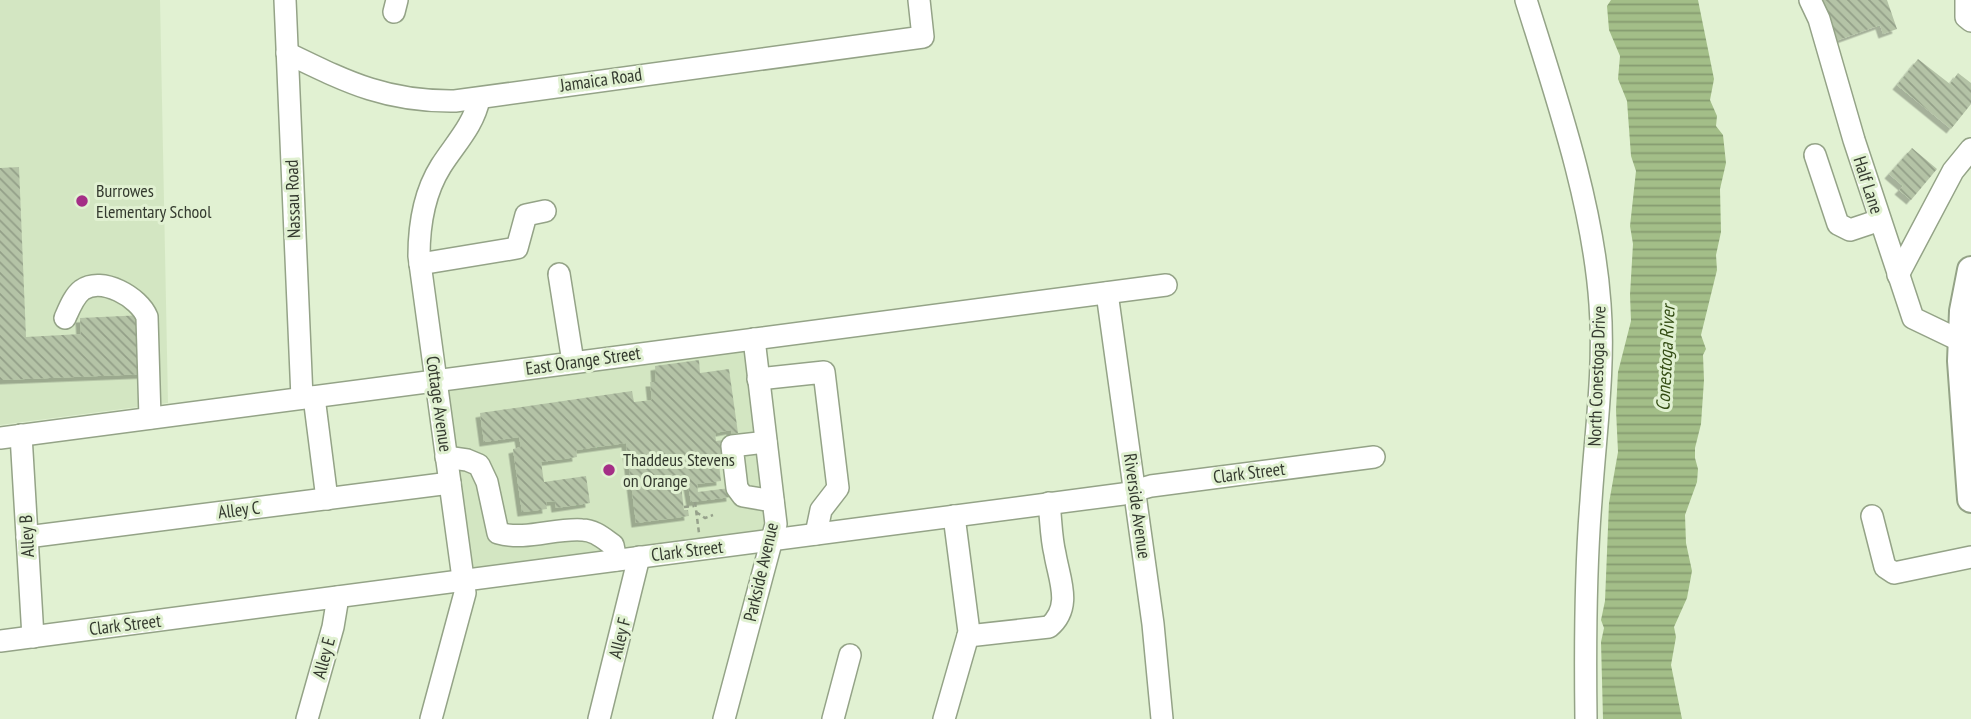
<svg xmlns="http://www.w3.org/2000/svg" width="1971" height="719" viewBox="0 0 1971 719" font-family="'PT Sans Narrow',sans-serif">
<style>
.built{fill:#d3e6c2}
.water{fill:url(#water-rules)}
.building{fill:url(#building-back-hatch);filter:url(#shadow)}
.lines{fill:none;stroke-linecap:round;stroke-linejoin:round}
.minor-casing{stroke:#94a387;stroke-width:24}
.major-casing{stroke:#94a387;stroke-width:30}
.path{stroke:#96a18b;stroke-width:2.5;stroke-dasharray:5 3.5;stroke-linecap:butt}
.minor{stroke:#fff;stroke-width:21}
.major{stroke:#fff;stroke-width:26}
.poi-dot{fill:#a42e86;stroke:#e1f1d2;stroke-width:2.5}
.labels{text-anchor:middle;stroke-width:6;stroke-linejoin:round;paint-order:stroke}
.street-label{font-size:18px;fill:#343a2f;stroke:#e1f1d2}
.poi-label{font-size:18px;fill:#343a2f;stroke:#e1f1d2;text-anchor:start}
.water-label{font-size:19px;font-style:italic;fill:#344d14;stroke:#e1f1d2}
</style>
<defs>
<pattern id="water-rules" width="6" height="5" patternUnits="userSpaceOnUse" patternTransform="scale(1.75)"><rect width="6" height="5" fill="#a3be88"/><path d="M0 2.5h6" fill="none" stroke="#869b70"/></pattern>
<pattern id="building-back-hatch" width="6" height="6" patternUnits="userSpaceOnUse" patternTransform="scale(1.75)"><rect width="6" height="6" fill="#b4c3a6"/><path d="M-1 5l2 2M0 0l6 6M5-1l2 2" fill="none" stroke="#939f88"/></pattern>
<filter id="shadow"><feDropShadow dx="-4.5" dy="4.5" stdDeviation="0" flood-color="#0004"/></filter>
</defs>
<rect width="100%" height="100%" fill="#e1f1d2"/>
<!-- built -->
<g class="built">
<path d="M0 0H160L168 403 0 425Z"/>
<path d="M754 339 772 540 463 580 436 381Z"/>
</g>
<!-- water -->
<path class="water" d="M1611 0H1698L1714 79 1710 100 1717 116 1716 126 1723 135 1726 163 1720 189 1721 232 1716 255 1717 270 1701 335 1706 349 1703 355 1704 380 1701 424 1695 448V458L1698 469 1697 482 1685 515 1686 543 1692 571 1687 598 1674 627 1676 637 1671 665 1682 719H1603L1601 642 1604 628 1601 620 1605 601 1609 503 1618 452 1616 410 1618 372 1631 321 1630 295 1633 244 1630 226 1636 171 1631 156 1627 101 1618 79 1620 56 1609 30 1607 6Z"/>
<!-- building -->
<g class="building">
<path d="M1818 0H1887L1897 29 1883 34 1880 25 1833 42Z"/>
<path d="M1918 59 1950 84 1958 73 1971 83V104L1951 129 1897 85Z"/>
<path d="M1912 148 1937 169 1911 200 1899 190 1903 186 1889 174Z"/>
<path d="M19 167 26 337 81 334 80 318 144 315 147 374 0 380V168Z"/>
<path d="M699 360 700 373 729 369 738 433 732 434 731 430 715 433 716 441 724 440 726 456 718 457 721 481 697 484 698 492 730 488 731 497 691 502 688 485 681 486 684 510H688L689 516 636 523 626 443 576 450 577 457 541 462 544 482 586 476 590 503 556 508 555 501 546 502 547 509 522 512 513 449 521 447 519 437 484 442 480 413 632 391 634 402 652 400 650 382H656L655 366Z"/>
</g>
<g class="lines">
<!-- minor casing -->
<g class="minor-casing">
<g id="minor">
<path d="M285 0 302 398"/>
<path d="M1526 0C1556 96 1593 203 1600 304 1605 369 1595 436 1591 501 1585 574 1585 646 1586 719"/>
<path d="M1810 0 1819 19 1854 140 1913 318 1961 341"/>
<path d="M1966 0V17L1971 21"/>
<path d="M394 12 397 0"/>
<path d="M287 53C347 82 386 102 455 101L923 37 919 0"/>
<path d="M1815 155 1838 224 1850 230 1880 220"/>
<path d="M420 264 517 248 526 215 545 211"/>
<path d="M559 274 573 362"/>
<path d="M1898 275 1953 171 1971 149"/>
<path d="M1107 293 1153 624 1162 719"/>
<path d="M65 318C69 309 74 296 82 290 102 276 139 297 147 317L150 418"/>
<path d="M758 379 824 372 838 488 821 510 816 534"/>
<path d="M314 397 327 499"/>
<path d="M21 435 33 637"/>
<path d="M0 438 1166 285"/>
<path d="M766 442 732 446 737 488 743 496 773 501"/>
<path d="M446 457 467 460 479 465 487 482 498 533C526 541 554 528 582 530 594 530 603 538 613 545L616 560"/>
<path d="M1872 516 1885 567 1894 573 1971 557"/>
<path d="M27 537 450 483"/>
<path d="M968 636 1049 627C1073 607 1059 579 1055 554 1051 538 1051 520 1049 503"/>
<path d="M0 641 1123 494 1151 486 1374 457"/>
<path d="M307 719 333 627 338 597"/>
<path d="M431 719 465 593 419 256C419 224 424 193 441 166 455 144 474 125 479 99"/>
<path d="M599 719 639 557"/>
<path d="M724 719 776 524 754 339"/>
<path d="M833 719 850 655"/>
<path d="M944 719 969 632 954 516"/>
</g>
</g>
<!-- major casing -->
<g class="major-casing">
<path id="major" d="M1971 270 1963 311 1961 361 1971 499"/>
</g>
<!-- path -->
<g class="path">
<path d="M695 502 699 533"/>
<path d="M684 507 694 506"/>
<path d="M696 512 705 518 713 515"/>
</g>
<!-- minor -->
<use href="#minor" class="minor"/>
<!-- major -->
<use href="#major" class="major"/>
</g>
<!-- markers -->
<g class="poi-dot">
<circle cx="82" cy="201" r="7"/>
<circle cx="609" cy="470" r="7"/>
</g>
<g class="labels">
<!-- street labels -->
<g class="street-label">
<text transform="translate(601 80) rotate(-8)" y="6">Jamaica Road</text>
<text transform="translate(1868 185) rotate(72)" y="6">Half Lane</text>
<text transform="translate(293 199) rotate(-92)" y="6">Nassau Road</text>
<text transform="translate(583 361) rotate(-8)" y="6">East Orange Street</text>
<text transform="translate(1597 376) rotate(-88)" y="6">North Conestoga Drive</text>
<text transform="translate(439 404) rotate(82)" y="6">Cottage Avenue</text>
<text transform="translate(1249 473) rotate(-7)" y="6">Clark Street</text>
<text transform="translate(1137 506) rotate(82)" y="6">Riverside Avenue</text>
<text transform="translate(239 510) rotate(-7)" y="6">Alley C</text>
<text transform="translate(27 536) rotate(-93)" y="6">Alley B</text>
<text transform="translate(687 551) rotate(-7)" y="6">Clark Street</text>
<text transform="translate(761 572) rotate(-77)" y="6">Parkside Avenue</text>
<text transform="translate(125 625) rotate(-7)" y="6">Clark Street</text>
<text transform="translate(620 638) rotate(-76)" y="6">Alley F</text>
<text transform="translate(324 658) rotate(-75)" y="6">Alley E</text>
</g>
<!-- poi labels -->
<g class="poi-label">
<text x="96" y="197">Burrowes<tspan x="96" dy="21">Elementary School</tspan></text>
<text x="623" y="466">Thaddeus Stevens<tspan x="623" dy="21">on Orange</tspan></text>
</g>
<!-- water labels -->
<g class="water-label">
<text transform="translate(1665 358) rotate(-87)" y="7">Conestoga River</text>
</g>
</g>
</svg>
